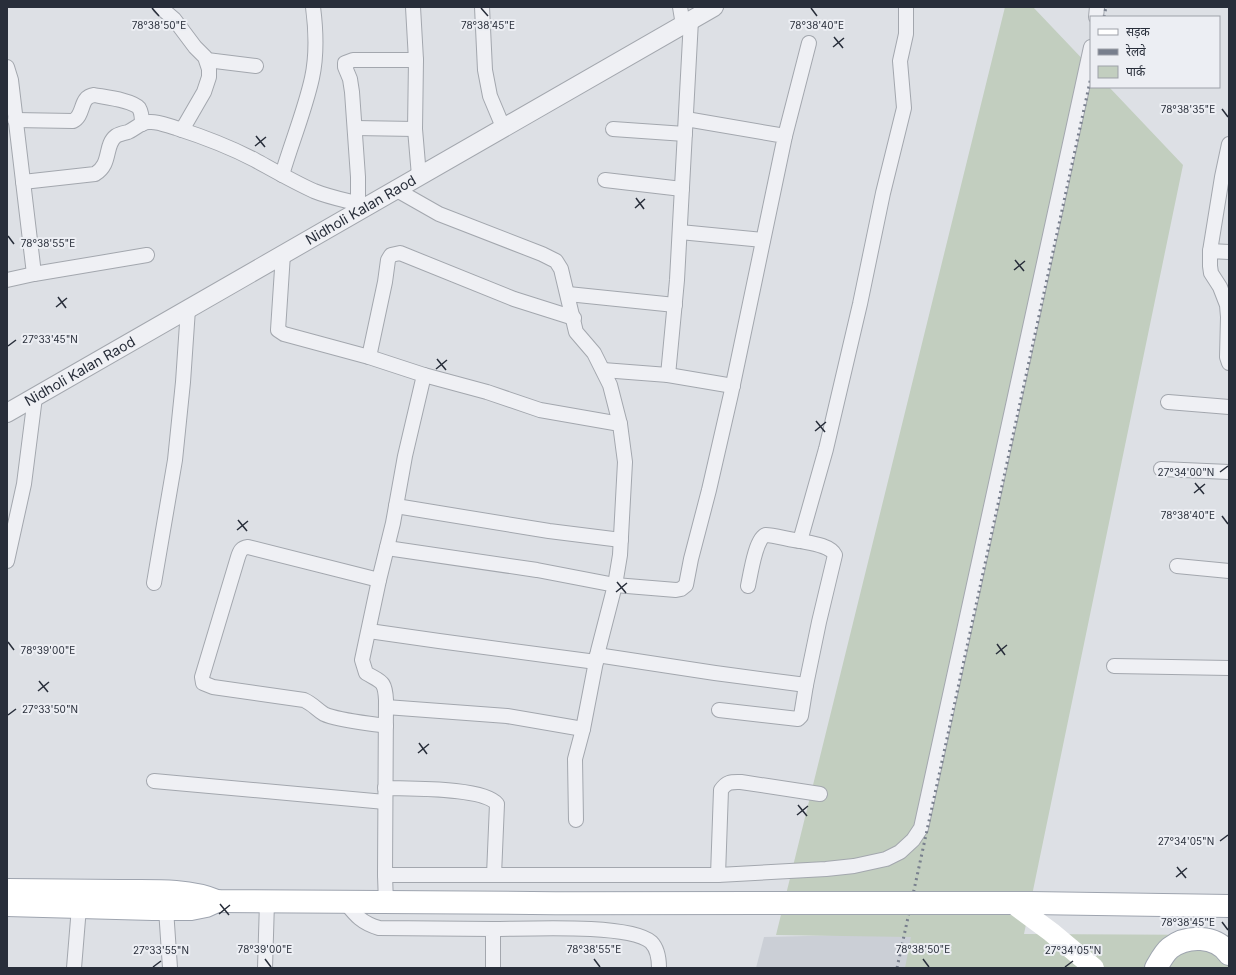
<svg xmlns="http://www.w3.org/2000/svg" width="1236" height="975" viewBox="0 0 1236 975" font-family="Inter,'Noto Sans Devanagari',sans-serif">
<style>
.built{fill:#cbcfd6}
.green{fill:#c2cebf}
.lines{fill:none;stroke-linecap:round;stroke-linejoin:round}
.minor-casing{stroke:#a3a7ae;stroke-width:16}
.tertiary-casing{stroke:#a3a7ae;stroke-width:20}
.primary-casing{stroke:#9ea4af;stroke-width:24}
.minor{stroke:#eff0f4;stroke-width:14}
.tertiary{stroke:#eff0f4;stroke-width:18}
.secondary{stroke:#fff;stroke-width:20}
.primary{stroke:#fff;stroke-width:22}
.rail{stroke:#787f8d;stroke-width:3;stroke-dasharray:2 4;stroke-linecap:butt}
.primary-bridge-casing{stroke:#9ea4af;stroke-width:24;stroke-linecap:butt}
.primary-bridge{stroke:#fff;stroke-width:22}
.ticks{fill:none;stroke:#282e3a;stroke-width:1.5}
.labels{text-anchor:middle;stroke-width:4;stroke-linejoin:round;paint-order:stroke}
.street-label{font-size:14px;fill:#282e3a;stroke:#eceef3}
.ticks-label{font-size:10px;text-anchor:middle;fill:#282e3a;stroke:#eceef3;stroke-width:4;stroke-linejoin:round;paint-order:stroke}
</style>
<rect width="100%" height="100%" fill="#dde0e5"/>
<!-- built -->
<path class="built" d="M934 933 927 968H756L764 937Z"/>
<!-- green -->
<path class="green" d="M1005 7H1033L1091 68V87H1109L1183 165 1024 934 1229 935V968H905L911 937 776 935Z"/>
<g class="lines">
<!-- minor casing -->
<g class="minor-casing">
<g id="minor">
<path d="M160 7 174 19 195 47 205 57 209 69V77L204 92 182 130"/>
<path d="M413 7 416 60 415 129 419 176"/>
<path d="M482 7 485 70 490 96 503 127"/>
<path d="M680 7 683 25"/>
<path d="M1096 17 1097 7"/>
<path d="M207 60 256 66"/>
<path d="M7 67 11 80 34 274"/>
<path d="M15 120 73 121C85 115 79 97 94 95 104 97 132 100 139 108 142 113 142 118 142 124"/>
<path d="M355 128 415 129"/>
<path d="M613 129 685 134"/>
<path d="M785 136 809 43"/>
<path d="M282 175C291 144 305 110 312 78 317 55 316 30 313 7"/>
<path d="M605 180 682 189"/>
<path d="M23 182 95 174C112 164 104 145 116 136 119 134 124 133 128 132 135 129 141 122 149 122 158 121 168 126 176 128 201 136 232 148 255 160 275 171 294 182 314 191 331 198 350 201 367 206"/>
<path d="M395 189 439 214 542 254 556 261 561 269 576 332 594 353 610 385 620 424"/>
<path d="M358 203V177L352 92 350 79 345 67V63L353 60H416"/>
<path d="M680 232 763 240"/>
<path d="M1210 251 1222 177 1229 144"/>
<path d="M1229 252 1210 251V266L1211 273 1220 287 1227 305 1228 317 1227 357 1229 363"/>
<path d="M283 254 278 330 284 334 369 357 424 375 405 456 393 523 379 580 362 660 366 673C381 682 385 680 386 700L385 875"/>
<path d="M7 280 34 274 147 255"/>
<path d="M568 294 675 305"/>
<path d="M369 357 385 282 388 260 391 255 400 253 514 299 574 318"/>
<path d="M603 370 668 375 677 280 691 20"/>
<path d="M424 375 487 392 540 410 620 424 625 462 620 555 615 585 598 651 583 729 575 759 576 820"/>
<path d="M668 375 733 386"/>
<path d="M1168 402 1229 407"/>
<path d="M1161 469 1229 472"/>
<path d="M396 506 549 531 621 540"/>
<path d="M387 548 537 570 615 585 676 590 681 589 686 585 691 559 709 490 731 394 785 136 686 119"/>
<path d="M7 561 24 484 35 397"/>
<path d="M1177 566 1229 571"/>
<path d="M379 580 248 547C241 548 240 551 238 557L202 677 203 683 213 687 304 700C313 704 317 710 324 714 339 721 369 723 386 726"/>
<path d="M154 583 175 460 183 382 188 309"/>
<path d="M748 586C750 577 756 536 766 535 773 535 791 540 800 541"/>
<path d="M369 631 439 641 596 662"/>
<path d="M597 655 715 673 806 685 819 622 835 555C830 545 810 543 800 541L826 449 860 304 883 193 904 108 900 61 906 34V7"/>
<path d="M1114 666 1229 668"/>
<path d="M386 707 507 716 583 729"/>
<path d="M719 710 798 719 801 716 806 685"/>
<path d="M154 781 385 802"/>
<path d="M385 788C408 789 483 787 497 804L494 875"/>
<path d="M718 875 721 790C727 781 732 782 741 782L820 794"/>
<path d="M345 902C356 916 362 923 379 928L493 929V968"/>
<path d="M386 903 385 875H718L826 869 854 866 886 859 900 852 913 840 921 828 1091 47"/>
<path d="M166 909 170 968"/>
<path d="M493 929C524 929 629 923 651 942 658 949 659 959 659 968"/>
<path d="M74 968 79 907"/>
<path d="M265 968 267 902"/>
</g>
</g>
<!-- tertiary casing -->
<g class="tertiary-casing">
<g id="tertiary">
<path id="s1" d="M7 413 714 7"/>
</g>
</g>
<!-- primary casing -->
<g class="primary-casing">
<g id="primary">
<path d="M7 890C45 890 83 891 120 891 151 891 189 889 217 901 442 903 666 904 891 903"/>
<path d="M931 903H1031L1229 906"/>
<path d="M7 905 153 909H191L206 906 217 901"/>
<path d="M1156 968C1160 961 1164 953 1170 948 1187 935 1216 935 1229 954"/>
</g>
</g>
<!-- minor -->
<use href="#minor" class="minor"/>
<!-- tertiary -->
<use href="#tertiary" class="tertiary"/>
<!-- secondary -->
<path class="secondary" d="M1012 903 1051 932 1094 968"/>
<!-- primary -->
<use href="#primary" class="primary"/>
<!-- rail -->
<g class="rail">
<path d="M1104 17 1106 7"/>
<path d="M897 968 1091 77"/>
</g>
<!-- primary-bridge casing -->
<g class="primary-bridge-casing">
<path id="primary-bridge" d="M891 903H931"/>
</g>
<!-- primary-bridge -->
<use href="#primary-bridge" class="primary-bridge"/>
</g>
<!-- ticks -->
<path class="ticks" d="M152 8 159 16M481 8 488 16M811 8 817 16M834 37 843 48M833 47 844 38M1222 109 1228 117M256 136 265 147M255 146 266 137M636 198 644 209M635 208 645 199M8 236 14 244M1015 260 1024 271M1014 270 1025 261M58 297 66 308M56 307 67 298M8 346 16 340M437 359 446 370M436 369 447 360M816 421 825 432M815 431 826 422M1220 472 1228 466M1195 483 1204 494M1194 493 1205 484M1222 516 1228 524M238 520 247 531M237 530 248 521M617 582 626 593M616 592 627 583M8 642 14 650M997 644 1005 655M996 654 1007 645M39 681 48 692M38 691 49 682M8 715 16 709M419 743 427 754M418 753 429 744M798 805 807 816M797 815 808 806M1220 841 1228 835M1177 867 1186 878M1176 877 1187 868M220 904 229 915M219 914 230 905M1222 922 1228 930M265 959 271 967M594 959 600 967M923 959 929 967M153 967 161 961M1065 967 1073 961"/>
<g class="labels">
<!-- street labels -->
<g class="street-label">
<text dy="5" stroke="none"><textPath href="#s1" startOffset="408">Nidholi Kalan Raod</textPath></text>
<text dy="5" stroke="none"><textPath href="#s1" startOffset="84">Nidholi Kalan Raod</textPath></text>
</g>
</g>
<g class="ticks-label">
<text x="159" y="29">78°38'50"E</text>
<text x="488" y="29">78°38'45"E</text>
<text x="817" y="29">78°38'40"E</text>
<text x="1188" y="113">78°38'35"E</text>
<text x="48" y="247">78°38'55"E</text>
<text x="50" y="343">27°33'45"N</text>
<text x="1186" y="476">27°34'00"N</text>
<text x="1188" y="519">78°38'40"E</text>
<text x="48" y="654">78°39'00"E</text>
<text x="50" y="713">27°33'50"N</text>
<text x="1186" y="845">27°34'05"N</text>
<text x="1188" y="926">78°38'45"E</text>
<text x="265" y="953">78°39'00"E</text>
<text x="594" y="953">78°38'55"E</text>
<text x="923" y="953">78°38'50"E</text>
<text x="161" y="954">27°33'55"N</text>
<text x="1073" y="954">27°34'05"N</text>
</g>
<!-- border -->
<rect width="1236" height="975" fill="none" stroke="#282e3a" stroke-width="16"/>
<!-- legend -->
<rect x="1090" y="16" width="130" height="72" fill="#eceef3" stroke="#9ea1a9"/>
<rect x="1098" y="29" width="20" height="6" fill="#ffffff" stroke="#9ea1a9"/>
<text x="1126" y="36" font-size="12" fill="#282e3a">सड़क</text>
<rect x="1098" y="49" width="20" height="6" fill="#787f8d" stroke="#9ea1a9"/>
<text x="1126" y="56" font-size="12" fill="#282e3a">रेलवे</text>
<rect x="1098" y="66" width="20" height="12" fill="#c2cebf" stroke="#9ea1a9"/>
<text x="1126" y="76" font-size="12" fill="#282e3a">पार्क</text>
</svg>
